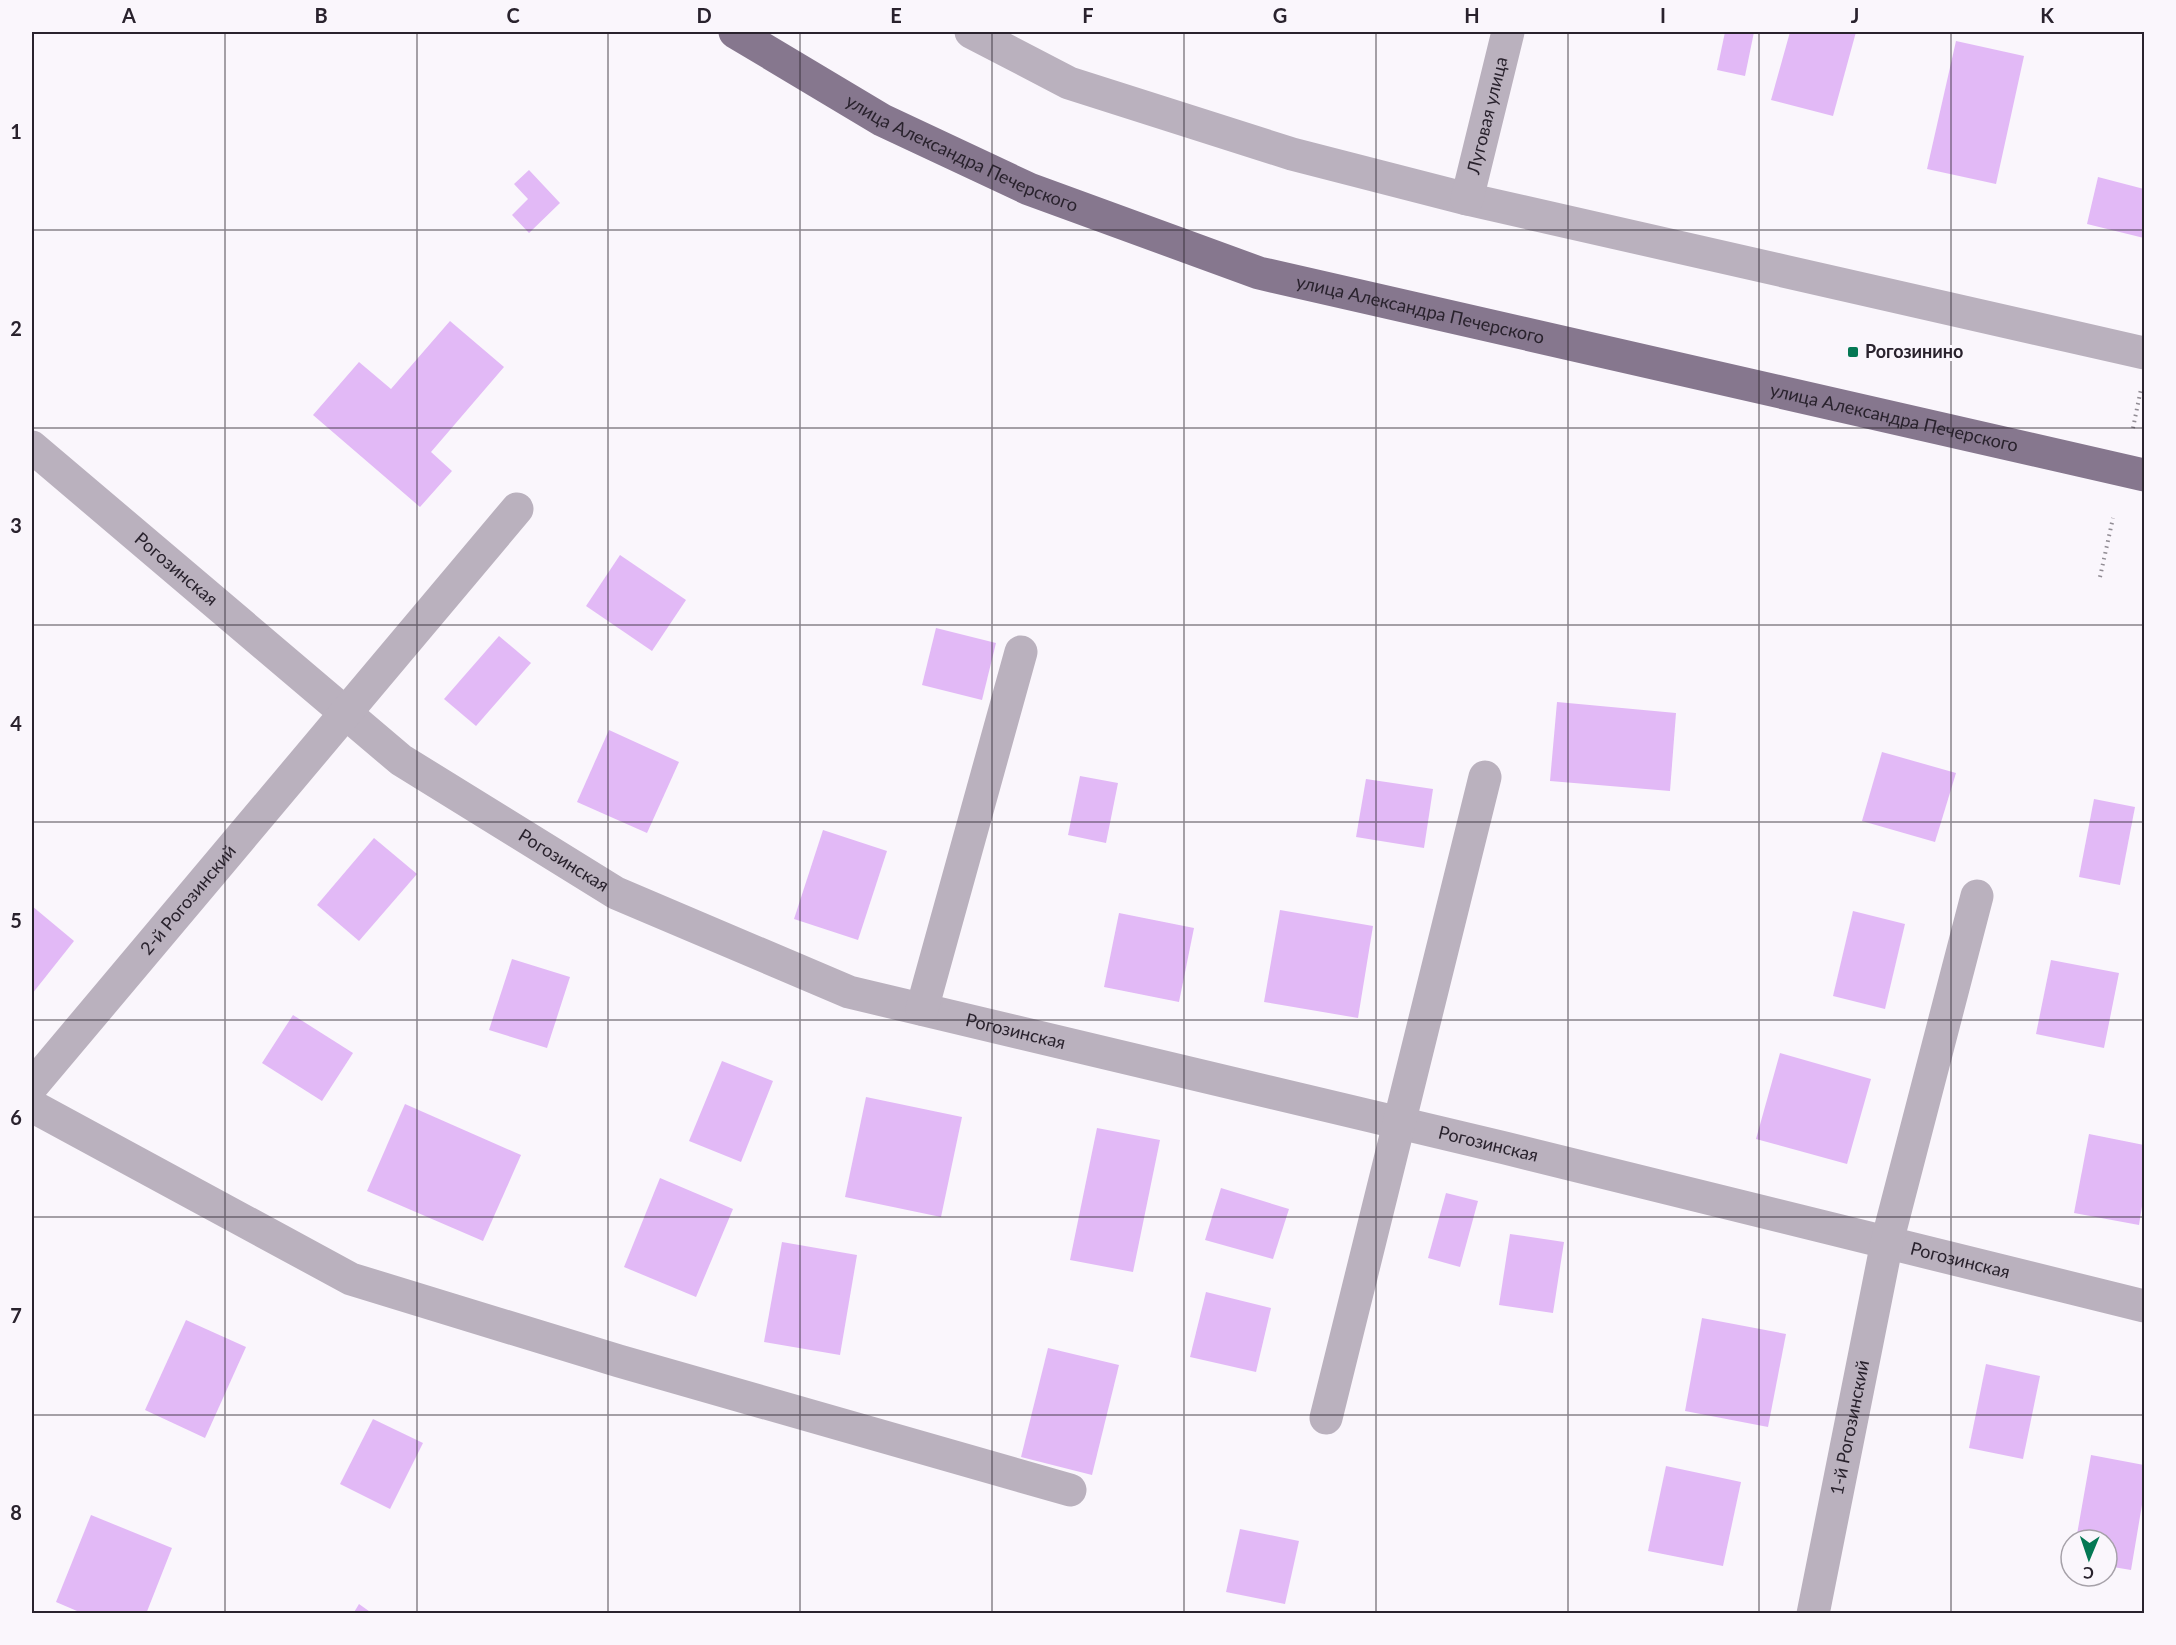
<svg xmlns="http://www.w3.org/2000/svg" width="2176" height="1645" viewBox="0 0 2176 1645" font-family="Lato,sans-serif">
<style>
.building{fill:#e2b9f6}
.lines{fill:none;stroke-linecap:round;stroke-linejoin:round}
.path{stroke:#918c94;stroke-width:4;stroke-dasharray:1.5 4.5;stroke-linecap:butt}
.minor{stroke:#bab1be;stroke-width:33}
.major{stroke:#86778e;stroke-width:33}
.grid{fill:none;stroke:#29222d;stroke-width:1.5;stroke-opacity:0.55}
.poi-dot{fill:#047854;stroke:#faf6fc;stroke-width:2}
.labels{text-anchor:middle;stroke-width:6;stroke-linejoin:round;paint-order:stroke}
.street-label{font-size:18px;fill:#29222d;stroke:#faf6fc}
.poi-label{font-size:18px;font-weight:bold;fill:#29222d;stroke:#faf6fc;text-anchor:start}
.neatline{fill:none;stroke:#29222d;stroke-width:2}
.grid-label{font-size:20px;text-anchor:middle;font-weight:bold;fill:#29222d}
</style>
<rect width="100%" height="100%" fill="#faf6fc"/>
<!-- building -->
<g class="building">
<path d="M1725 32H1754L1745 76 1717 70Z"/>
<path d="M1790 32H1856L1833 116 1771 100Z"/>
<path d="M1956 41 2024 56 1996 184 1927 169Z"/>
<path d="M529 170 560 203 529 233 512 215 528 199 514 184Z"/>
<path d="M2098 177 2144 189V238L2087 224Z"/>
<path d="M450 321 504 367 431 452 452 471 420 507 313 415 359 362 391 389Z"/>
<path d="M620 555 686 600 652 651 586 606Z"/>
<path d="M936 628 996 643 982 700 922 685Z"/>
<path d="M499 636 531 663 476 726 444 699Z"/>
<path d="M1557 702 1676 713 1670 791 1550 781Z"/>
<path d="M609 730 679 762 647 833 577 802Z"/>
<path d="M1882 752 1956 773 1935 842 1862 821Z"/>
<path d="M1080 776 1118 783 1106 843 1068 835Z"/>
<path d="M1366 779 1433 789 1424 848 1356 837Z"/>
<path d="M2094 799 2135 807 2120 885 2079 877Z"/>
<path d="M823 830 887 851 858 940 794 919Z"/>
<path d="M374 838 417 874 359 941 317 905Z"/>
<path d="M32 906 74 941 32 994Z"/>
<path d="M1280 910 1373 926 1358 1018 1264 1002Z"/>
<path d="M1853 911 1905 924 1885 1009 1833 996Z"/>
<path d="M1119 913 1194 928 1179 1002 1104 987Z"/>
<path d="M512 959 570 977 547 1048 489 1030Z"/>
<path d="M2051 960 2119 973 2104 1048 2036 1034Z"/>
<path d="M293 1015 353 1053 322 1101 262 1063Z"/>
<path d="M1780 1053 1871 1079 1847 1164 1756 1139Z"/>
<path d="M722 1061 773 1081 741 1162 689 1141Z"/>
<path d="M866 1097 962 1117 941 1217 845 1197Z"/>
<path d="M405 1104 521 1155 483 1241 367 1191Z"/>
<path d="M1097 1128 1160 1140 1133 1272 1070 1260Z"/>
<path d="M2089 1134 2144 1145V1194L2139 1225 2074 1213Z"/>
<path d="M660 1178 733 1209 696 1297 624 1267Z"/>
<path d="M1221 1188 1289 1209 1273 1259 1205 1240Z"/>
<path d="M1446 1193 1478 1201 1460 1267 1428 1258Z"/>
<path d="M1510 1234 1564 1242 1553 1313 1499 1305Z"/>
<path d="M782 1242 857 1255 840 1355 764 1342Z"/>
<path d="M1206 1292 1271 1308 1256 1372 1190 1357Z"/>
<path d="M1702 1318 1786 1334 1768 1427 1685 1411Z"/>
<path d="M186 1320 246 1347 205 1438 145 1410Z"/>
<path d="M1048 1348 1119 1365 1092 1475 1021 1457Z"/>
<path d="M1986 1364 2040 1376 2023 1459 1969 1448Z"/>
<path d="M373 1419 423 1443 390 1509 340 1484Z"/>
<path d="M2091 1455 2144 1465V1493L2131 1570 2107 1566V1540H2076Z"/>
<path d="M1666 1466 1741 1482 1723 1566 1648 1551Z"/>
<path d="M91 1515 172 1548 146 1614H84L56 1602Z"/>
<path d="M1240 1529 1299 1541 1285 1604 1226 1592Z"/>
<path d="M359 1604 373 1614H353Z"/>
</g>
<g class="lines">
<!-- path -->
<g class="path">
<path d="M2133 428 2141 389"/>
<path d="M2100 577 2113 518"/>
</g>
<!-- minor -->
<g class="minor">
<path d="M971 32 1069 83 1292 154 1467 199 2144 353"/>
<path id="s1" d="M1467 199 1508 32"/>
<path id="s2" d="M32 447 401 760 616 893 849 992 1505 1148 2144 1306"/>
<path d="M922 1009 1021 652"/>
<path id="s3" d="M32 1086 517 509"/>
<path d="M32 1106 351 1279 619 1361 1070 1490"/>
<path d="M1326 1418 1485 777"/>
<path id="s4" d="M1813 1614 1887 1242 1977 896"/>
</g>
<!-- major -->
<path class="major" id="s5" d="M735 32 882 120 1029 189 1259 273 2144 475"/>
</g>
<!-- grid -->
<path class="grid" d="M225 32V1614M417 32V1614M608 32V1614M800 32V1614M992 32V1614M1184 32V1614M1376 32V1614M1568 32V1614M1759 32V1614M1951 32V1614M32 230H2144M32 428H2144M32 625H2144M32 822H2144M32 1020H2144M32 1217H2144M32 1415H2144"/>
<!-- markers -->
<rect class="poi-dot" x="1847" y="346" width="12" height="12" rx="3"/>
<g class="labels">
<!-- street labels -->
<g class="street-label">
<text dy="6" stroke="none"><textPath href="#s1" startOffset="86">Луговая улица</textPath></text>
<text dy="6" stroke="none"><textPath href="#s5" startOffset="258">улица Александра Печерского</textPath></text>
<text dy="6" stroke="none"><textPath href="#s5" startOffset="744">улица Александра Печерского</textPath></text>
<text dy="6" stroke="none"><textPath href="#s5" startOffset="1230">улица Александра Печерского</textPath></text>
<text dy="6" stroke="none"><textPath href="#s2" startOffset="189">Рогозинская</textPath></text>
<text dy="6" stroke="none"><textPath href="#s2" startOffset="675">Рогозинская</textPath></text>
<text dy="6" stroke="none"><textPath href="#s3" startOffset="243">2-й Рогозинский</textPath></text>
<text dy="6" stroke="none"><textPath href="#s2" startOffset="1161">Рогозинская</textPath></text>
<text dy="6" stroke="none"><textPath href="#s2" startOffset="1647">Рогозинская</textPath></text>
<text dy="6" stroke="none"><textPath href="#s2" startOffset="2133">Рогозинская</textPath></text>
<text dy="6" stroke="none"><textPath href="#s4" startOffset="190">1-й Рогозинский</textPath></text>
</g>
<!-- poi labels -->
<g class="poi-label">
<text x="1865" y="358">Рогозинино</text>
</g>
</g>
<!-- border -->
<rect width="2176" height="1645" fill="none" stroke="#faf6fc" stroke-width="66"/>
<!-- north arrow -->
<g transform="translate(2089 1558) rotate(182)"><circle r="28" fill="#faf6fc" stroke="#a6a1a9" stroke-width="1.5"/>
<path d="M0-4.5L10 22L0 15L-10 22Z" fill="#047854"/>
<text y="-9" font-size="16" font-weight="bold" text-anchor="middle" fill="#29222d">С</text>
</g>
<rect x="33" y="33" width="2110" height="1579" class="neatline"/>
<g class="grid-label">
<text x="129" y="23">A</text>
<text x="321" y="23">B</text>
<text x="513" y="23">C</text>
<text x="704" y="23">D</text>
<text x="896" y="23">E</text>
<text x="1088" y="23">F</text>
<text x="1280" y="23">G</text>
<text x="1472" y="23">H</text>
<text x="1663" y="23">I</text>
<text x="1855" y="23">J</text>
<text x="2047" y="23">K</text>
<text x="16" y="139">1</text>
<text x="16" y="336">2</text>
<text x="16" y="533">3</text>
<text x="16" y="731">4</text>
<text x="16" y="928">5</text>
<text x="16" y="1125">6</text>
<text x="16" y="1323">7</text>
<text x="16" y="1520">8</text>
</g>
</svg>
